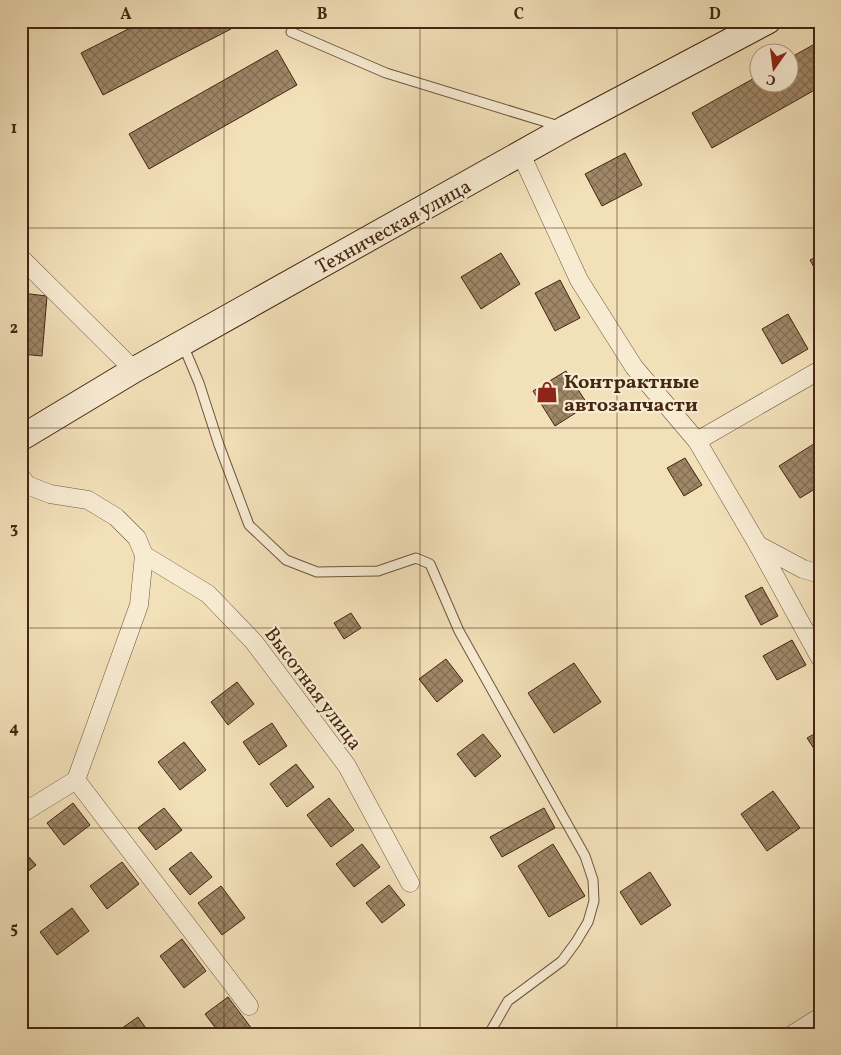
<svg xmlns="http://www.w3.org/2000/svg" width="841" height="1055" viewBox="0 0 841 1055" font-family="Vollkorn,serif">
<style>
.building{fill:url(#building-cross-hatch);stroke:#452610}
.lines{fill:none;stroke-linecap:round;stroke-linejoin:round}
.lane-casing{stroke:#70543a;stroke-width:11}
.street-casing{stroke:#70543a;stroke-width:19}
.secondary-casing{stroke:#452610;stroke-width:27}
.lane{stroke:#f7ebd2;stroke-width:9}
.street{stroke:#f7ebd2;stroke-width:18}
.secondary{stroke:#f7ebd2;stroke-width:25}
.grid{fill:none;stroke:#452610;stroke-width:1;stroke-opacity:0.55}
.labels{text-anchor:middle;stroke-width:4.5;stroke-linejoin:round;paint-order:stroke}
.street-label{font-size:20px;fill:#452610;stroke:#f7ebd2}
.poi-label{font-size:20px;font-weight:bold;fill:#452610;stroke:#f7ebd2;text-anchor:start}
.neatline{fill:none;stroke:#452610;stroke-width:2}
.grid-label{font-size:16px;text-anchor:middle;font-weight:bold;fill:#452610}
</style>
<defs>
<pattern id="building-cross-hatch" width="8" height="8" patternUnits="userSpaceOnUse" patternTransform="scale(1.25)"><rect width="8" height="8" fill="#9f8768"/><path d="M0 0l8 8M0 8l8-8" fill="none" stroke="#836e54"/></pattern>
</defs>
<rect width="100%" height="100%" fill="#f2e0b9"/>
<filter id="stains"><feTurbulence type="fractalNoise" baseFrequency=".004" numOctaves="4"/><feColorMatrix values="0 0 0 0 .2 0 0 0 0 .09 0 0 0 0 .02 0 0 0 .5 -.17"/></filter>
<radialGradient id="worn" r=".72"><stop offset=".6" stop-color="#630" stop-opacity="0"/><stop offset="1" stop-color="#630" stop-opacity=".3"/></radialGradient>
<!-- building -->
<g class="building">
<path d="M144 21H227L231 29 103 95 81 53Z"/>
<path d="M820 41V87L712 148 692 113 758 76V82H788V59Z"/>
<path d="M277 50 297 85 149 169 129 134Z"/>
<path d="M625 153 642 185 602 206 585 174Z"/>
<path d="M501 253 520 284 481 309 461 277Z"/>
<path d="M820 255V278L810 260Z"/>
<path d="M560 280 580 318 555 331 535 293Z"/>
<path d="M21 293 47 296 42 356 21 354Z"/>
<path d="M788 314 808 349 782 364 762 329Z"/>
<path d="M566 371 588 405 555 426 533 391Z"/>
<path d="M820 440V486L800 498 779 466Z"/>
<path d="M685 458 702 485 684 496 667 468Z"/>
<path d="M762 587 778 616 761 625 745 596Z"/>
<path d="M351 613 361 628 344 639 334 623Z"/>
<path d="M792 640 806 665 777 680 763 656Z"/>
<path d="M446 659 463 681 437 702 419 679Z"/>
<path d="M574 663 601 702 554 733 528 693Z"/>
<path d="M237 682 254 704 228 725 211 702Z"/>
<path d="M272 723 287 746 259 765 243 742Z"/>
<path d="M820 731V758L807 738Z"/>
<path d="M483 734 501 756 475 777 457 754Z"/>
<path d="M184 742 206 770 180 790 158 762Z"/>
<path d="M296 764 314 787 287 807 270 784Z"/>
<path d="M773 791 800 828 767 851 741 814Z"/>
<path d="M329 798 354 830 331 847 307 815Z"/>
<path d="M73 803 90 825 64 845 47 823Z"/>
<path d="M164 808 182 830 156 850 138 828Z"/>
<path d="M544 808 555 828 502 857 490 837Z"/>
<path d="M362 844 380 867 354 887 336 864Z"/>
<path d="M553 844 585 896 549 917 518 866Z"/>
<path d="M21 848 36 865 21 877Z"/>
<path d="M191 852 212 877 190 895 169 869Z"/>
<path d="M122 862 139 884 107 909 90 886Z"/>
<path d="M650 872 671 905 641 925 620 892Z"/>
<path d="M389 885 405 905 382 923 366 903Z"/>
<path d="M221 886 245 918 222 935 198 903Z"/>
<path d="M72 908 89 931 57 955 40 932Z"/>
<path d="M182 939 206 971 184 988 160 956Z"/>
<path d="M228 997 252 1029 246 1034H220L205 1014Z"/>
<path d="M138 1017 150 1034H115V1033Z"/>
</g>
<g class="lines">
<!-- lane casing -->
<g class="lane-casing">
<g id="lane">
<path d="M291 32 386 73 559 126"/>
<path d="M183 345 199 383 219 445 249 525 286 560 317 572 378 571 416 558 430 564 459 631 585 856 593 880 594 901 588 922 576 942 562 961 508 1001 489 1034"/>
</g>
</g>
<!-- street casing -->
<g class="street-casing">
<g id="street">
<path d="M521 154 579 280 634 367 697 441 758 545 820 658"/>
<path d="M21 258 134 370"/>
<path d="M697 441 820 370"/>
<path d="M21 477 27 485 50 494 88 500 116 517 137 538 144 555 139 605 76 780 21 814"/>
<path d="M758 545 803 569 820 574"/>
<path d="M144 555 208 594 254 642 347 766 410 883"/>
<path d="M76 780 249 1006"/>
<path d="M793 1034 820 1017"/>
</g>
</g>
<!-- secondary casing -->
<g class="secondary-casing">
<path id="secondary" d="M21 438 134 370 566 128 768 21"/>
</g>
<!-- lane -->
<use href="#lane" class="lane"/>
<!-- street -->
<use href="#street" class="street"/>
<!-- secondary -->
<use href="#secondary" class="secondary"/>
</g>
<!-- grid -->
<path class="grid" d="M224 21V1034M420 21V1034M617 21V1034M21 228H820M21 428H820M21 628H820M21 828H820"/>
<!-- icons -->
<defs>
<g id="shop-bare" transform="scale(1.725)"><path d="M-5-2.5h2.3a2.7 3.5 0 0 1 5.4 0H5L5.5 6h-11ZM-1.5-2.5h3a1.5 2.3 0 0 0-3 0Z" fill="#8f2418" stroke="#f7ebd2" stroke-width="2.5" paint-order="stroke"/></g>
</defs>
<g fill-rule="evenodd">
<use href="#shop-bare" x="547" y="392"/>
</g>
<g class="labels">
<!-- street labels -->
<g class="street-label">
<text transform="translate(393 226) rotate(-29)" y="7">Техническая улица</text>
<text transform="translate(314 688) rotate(53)" y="7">Высотная улица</text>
</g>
<!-- poi labels -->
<g class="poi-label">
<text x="564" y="388">Контрактные<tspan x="564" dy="23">автозапчасти</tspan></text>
</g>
</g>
<!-- margin -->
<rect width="841" height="1055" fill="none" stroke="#f2e0b9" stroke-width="55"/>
<!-- north arrow -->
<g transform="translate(774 68) rotate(194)"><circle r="24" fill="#f7ebd2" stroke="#b09c84"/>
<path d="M0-4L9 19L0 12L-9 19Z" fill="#8f2418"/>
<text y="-8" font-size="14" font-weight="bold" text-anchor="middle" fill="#452610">С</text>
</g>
<rect x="28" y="28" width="786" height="1000" class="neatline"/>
<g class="grid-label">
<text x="126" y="19">A</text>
<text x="322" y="19">B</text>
<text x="519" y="19">C</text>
<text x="715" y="19">D</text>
<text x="14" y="133">1</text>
<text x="14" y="333">2</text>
<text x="14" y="533">3</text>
<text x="14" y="733">4</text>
<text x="14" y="933">5</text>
</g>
<rect width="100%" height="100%" filter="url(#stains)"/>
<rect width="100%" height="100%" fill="url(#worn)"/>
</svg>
